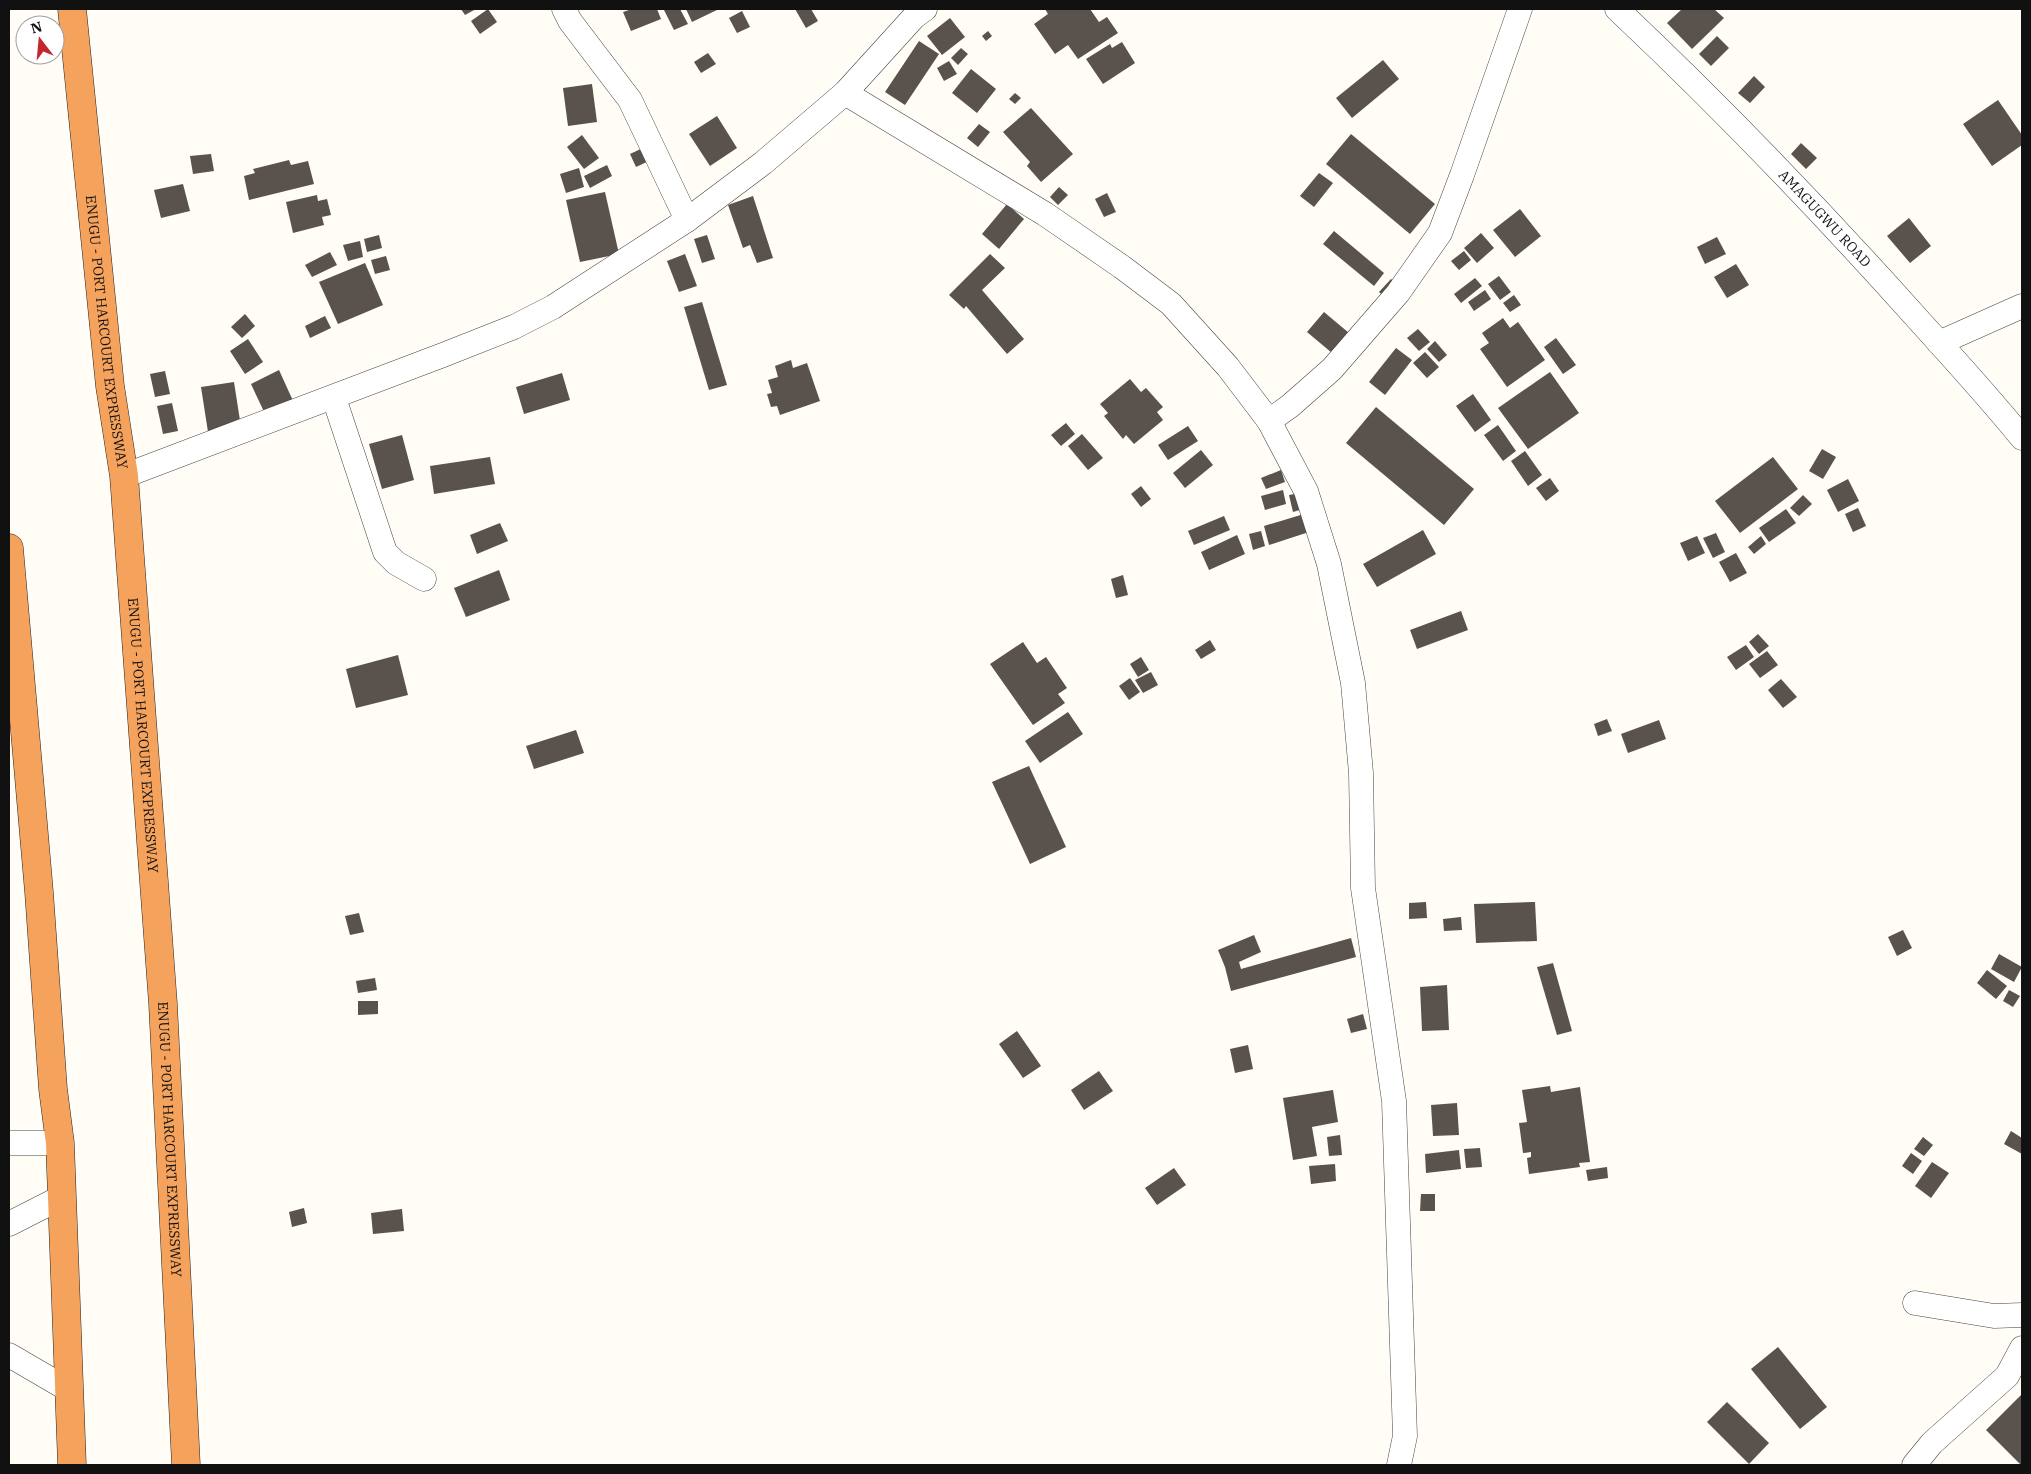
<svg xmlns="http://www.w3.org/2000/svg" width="2031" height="1474" viewBox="0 0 2031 1474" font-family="'IBM Plex Serif',serif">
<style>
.building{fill:#5a524d}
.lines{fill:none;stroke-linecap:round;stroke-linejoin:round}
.minor-casing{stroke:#444;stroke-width:25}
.highway-casing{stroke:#222;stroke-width:29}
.minor{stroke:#fff;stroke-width:24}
.highway{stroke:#f5a25d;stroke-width:28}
.labels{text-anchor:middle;stroke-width:5;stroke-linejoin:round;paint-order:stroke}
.street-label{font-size:14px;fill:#111;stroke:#fff}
</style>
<rect width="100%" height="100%" fill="#fffdf5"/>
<!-- building -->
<g class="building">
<path d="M461 9H476L465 15Z"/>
<path d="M488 9 497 22 480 34 471 21Z"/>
<path d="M632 9H657L661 19 631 31 623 12Z"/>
<path d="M667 9H680L688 24 674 30 664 10Z"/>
<path d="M686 9H719L692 22Z"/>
<path d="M795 9H811L818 21 806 28Z"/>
<path d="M1045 9H1090L1099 22 1107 17 1118 33 1078 59 1068 45 1055 54 1034 24 1048 14Z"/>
<path d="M1682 9H1714L1724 18 1692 49 1667 23Z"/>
<path d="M742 11 750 27 737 33 729 18Z"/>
<path d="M950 18 965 37 942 55 927 36Z"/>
<path d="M988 31 992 36 986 41 982 36Z"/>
<path d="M1717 36 1729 48 1711 66 1699 54Z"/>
<path d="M919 41 939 54 905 105 885 92Z"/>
<path d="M1122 42 1135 63 1103 84 1086 59 1110 44 1112 48Z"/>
<path d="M961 48 968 54 958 65 951 58Z"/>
<path d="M708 53 716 64 701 73 694 62Z"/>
<path d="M1383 60 1399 79 1352 118 1336 98Z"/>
<path d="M949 61 957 74 944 81 937 68Z"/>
<path d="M971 69 996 89 977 113 952 93Z"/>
<path d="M1754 76 1765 87 1750 103 1738 93Z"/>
<path d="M592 84 597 122 568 126 563 88Z"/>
<path d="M1015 93 1021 98 1015 104 1009 99Z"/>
<path d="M1998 100 2022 135V145L1992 166 1963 124Z"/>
<path d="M1031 108 1073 154 1041 182 1027 166 1030 162 1003 132Z"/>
<path d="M717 116 737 148 710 166 689 134Z"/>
<path d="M979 124 990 132 978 147 967 138Z"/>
<path d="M1351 134 1435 204 1410 234 1326 164Z"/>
<path d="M582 135 599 158 584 169 567 147Z"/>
<path d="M1801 143 1817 158 1806 169 1791 154Z"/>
<path d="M645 147 651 160 636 167 630 154Z"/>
<path d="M211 154 214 171 193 174 190 156Z"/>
<path d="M289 160 291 165 308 161 314 184 249 200 244 176 255 173 253 169Z"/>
<path d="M607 165 612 176 590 188 584 176Z"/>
<path d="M579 168 584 187 566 193 560 174Z"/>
<path d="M1319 173 1333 183 1314 207 1300 196Z"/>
<path d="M183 184 190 211 161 218 154 190Z"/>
<path d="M1059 187 1068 195 1058 205 1050 197Z"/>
<path d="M605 192 619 254 580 262 566 200Z"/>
<path d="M1107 193 1116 212 1104 217 1095 199Z"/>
<path d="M317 195 318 201 327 199 331 215 322 217 324 225 293 233 286 202Z"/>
<path d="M753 196 773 258 757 263 750 245 743 248 728 205Z"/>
<path d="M1007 204 1024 219 999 249 982 234Z"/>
<path d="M1520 209 1541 236 1515 257 1493 230Z"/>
<path d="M1909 218 1931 246 1910 263 1887 236Z"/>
<path d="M1334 231 1384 273 1374 286 1323 244Z"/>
<path d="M1481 233 1494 248 1477 263 1464 248Z"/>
<path d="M379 235 382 248 367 252 364 239Z"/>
<path d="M707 235 715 259 702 263 694 239Z"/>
<path d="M1717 237 1726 254 1705 264 1697 247Z"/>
<path d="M360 241 363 257 348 261 343 245Z"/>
<path d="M1464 251 1471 260 1459 270 1451 261Z"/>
<path d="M330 252 337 265 312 277 305 265Z"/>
<path d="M685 254 697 286 679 292 667 261Z"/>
<path d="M990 254 1005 268 982 290 1024 339 1007 354 966 306 964 309 949 295Z"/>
<path d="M386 256 390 270 375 274 371 260Z"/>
<path d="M365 263 383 305 338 324 319 282Z"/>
<path d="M1736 264 1749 285 1727 298 1714 277Z"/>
<path d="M1499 276 1511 292 1500 300 1488 284Z"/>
<path d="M1475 278 1482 286 1461 303 1454 294Z"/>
<path d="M1391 279 1399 285 1387 299 1379 292Z"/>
<path d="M1485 290 1491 299 1474 311 1468 302Z"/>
<path d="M1514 295 1521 305 1510 312 1503 303Z"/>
<path d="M702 302 727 385 709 390 684 307Z"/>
<path d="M1324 312 1349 333 1332 353 1307 332Z"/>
<path d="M245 314 255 326 242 338 231 327Z"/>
<path d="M325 316 331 328 310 338 305 326Z"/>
<path d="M1503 318 1510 328 1518 322 1545 360 1507 387 1480 349 1489 343 1482 333Z"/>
<path d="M1418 329 1430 342 1419 351 1407 338Z"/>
<path d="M1556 338 1576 365 1563 374 1544 347Z"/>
<path d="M248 339 263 362 245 374 230 351Z"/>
<path d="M1435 341 1447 355 1439 362 1427 349Z"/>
<path d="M1396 348 1412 360 1385 395 1369 382Z"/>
<path d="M1425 352 1439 367 1427 378 1413 363Z"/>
<path d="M791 360 793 368 807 363 820 401 780 415 777 406 771 407 767 394 772 393 768 380 778 377 775 366Z"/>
<path d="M279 370 294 403 266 416 251 384Z"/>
<path d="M165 371 170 394 155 397 150 374Z"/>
<path d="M1550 372 1579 413 1528 449 1498 408Z"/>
<path d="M562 373 570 400 524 414 516 387Z"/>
<path d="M1130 379 1141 392 1146 388 1163 407 1157 412 1163 420 1134 444 1126 435 1123 439 1104 416 1108 413 1100 404Z"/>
<path d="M234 382 241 427 208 432 201 387Z"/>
<path d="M1473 394 1491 420 1475 432 1456 406Z"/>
<path d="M172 403 178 431 163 434 157 406Z"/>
<path d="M1376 407 1474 489 1444 525 1346 443Z"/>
<path d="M1066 423 1075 434 1061 446 1051 435Z"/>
<path d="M1498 425 1516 451 1503 461 1484 435Z"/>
<path d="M1188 426 1198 441 1168 460 1158 445Z"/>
<path d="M1082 434 1103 458 1088 470 1068 446Z"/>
<path d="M402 435 414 480 382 489 369 444Z"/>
<path d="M1822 449 1836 457 1823 479 1809 471Z"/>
<path d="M1201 450 1213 465 1185 488 1173 473Z"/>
<path d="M1525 451 1542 475 1528 486 1511 461Z"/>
<path d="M490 457 495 484 434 494 430 466Z"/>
<path d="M1773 457 1798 489 1740 533 1715 501Z"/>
<path d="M1281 470 1285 482 1266 489 1261 478Z"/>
<path d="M1550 478 1559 491 1546 501 1536 488Z"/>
<path d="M1848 479 1859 501 1838 512 1827 490Z"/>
<path d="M1141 486 1151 499 1141 507 1131 494Z"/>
<path d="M1283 490 1286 504 1265 510 1261 496Z"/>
<path d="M1300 493 1303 509 1293 512 1289 495Z"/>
<path d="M1803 495 1812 504 1799 516 1790 508Z"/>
<path d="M1858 508 1866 526 1853 532 1845 514Z"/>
<path d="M1786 509 1796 523 1769 542 1759 528Z"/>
<path d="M1304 514 1309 532 1269 545 1264 526Z"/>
<path d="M1224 516 1230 530 1194 545 1188 531Z"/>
<path d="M500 523 508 541 477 554 470 535Z"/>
<path d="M1423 530 1436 554 1377 587 1363 564Z"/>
<path d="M1261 531 1265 546 1253 550 1249 534Z"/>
<path d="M1716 533 1725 552 1713 558 1703 538Z"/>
<path d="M1237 535 1245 554 1209 570 1201 552Z"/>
<path d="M1697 536 1705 553 1688 561 1680 543Z"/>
<path d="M1761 536 1766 544 1754 554 1748 547Z"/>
<path d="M1736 553 1747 573 1730 582 1719 562Z"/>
<path d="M499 570 510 600 466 617 454 588Z"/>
<path d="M1123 575 1128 595 1116 598 1111 579Z"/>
<path d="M1461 611 1468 630 1417 649 1410 630Z"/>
<path d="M1758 634 1769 646 1759 654 1749 642Z"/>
<path d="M1210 640 1216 650 1201 659 1195 650Z"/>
<path d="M1023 642 1037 663 1046 657 1067 688 1058 694 1065 703 1033 725 990 664Z"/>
<path d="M1746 645 1754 657 1736 670 1727 657Z"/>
<path d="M1767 651 1778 665 1760 678 1749 664Z"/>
<path d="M398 655 408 695 356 708 346 669Z"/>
<path d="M1141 657 1149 670 1138 677 1130 664Z"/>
<path d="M1151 672 1158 685 1143 693 1135 680Z"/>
<path d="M1130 678 1140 692 1129 700 1119 686Z"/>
<path d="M1781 679 1797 697 1783 708 1768 690Z"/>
<path d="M1068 712 1083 734 1040 763 1025 741Z"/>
<path d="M1607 719 1612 731 1598 736 1594 724Z"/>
<path d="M1659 720 1666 739 1628 753 1621 734Z"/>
<path d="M576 730 584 753 534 769 526 746Z"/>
<path d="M1029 766 1066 847 1030 864 992 782Z"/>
<path d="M1426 902 1427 918 1409 919V903Z"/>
<path d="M1535 902 1537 941 1476 943 1474 904Z"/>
<path d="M359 913 364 932 350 935 345 916Z"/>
<path d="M1461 917 1462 930 1444 931 1443 919Z"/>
<path d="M1903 930 1912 948 1897 956 1888 937Z"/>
<path d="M1254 935 1261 952 1239 962 1241 969 1351 938 1356 957 1231 991 1225 967 1218 950Z"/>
<path d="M1999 954 2022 967 2014 982 1991 969Z"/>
<path d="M1553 963 1572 1031 1557 1035 1537 967Z"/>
<path d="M1987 970 2007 986 1996 999 1977 983Z"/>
<path d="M375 978 377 990 358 993 356 981Z"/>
<path d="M1447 985 1449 1030 1422 1031 1420 987Z"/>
<path d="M2009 990 2020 996 2013 1007 2003 1001Z"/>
<path d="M358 1001H378V1014L358 1015Z"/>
<path d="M1363 1014 1367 1029 1351 1033 1347 1019Z"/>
<path d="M1017 1031 1041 1066 1023 1078 999 1044Z"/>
<path d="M1248 1045 1253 1069 1235 1073 1230 1049Z"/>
<path d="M1099 1071 1113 1091 1084 1110 1071 1090Z"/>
<path d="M1550 1086 1551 1092 1580 1087 1590 1162 1579 1163 1580 1167 1529 1174 1527 1158 1531 1157V1152L1523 1153 1519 1123 1527 1122 1522 1090Z"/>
<path d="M1333 1090 1338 1122 1312 1127 1317 1156 1293 1160 1283 1098Z"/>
<path d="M1457 1103 1459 1135 1433 1136 1431 1105Z"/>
<path d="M2011 1131 2022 1138V1154L2004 1144Z"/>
<path d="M1340 1135 1342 1155 1329 1156 1327 1137Z"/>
<path d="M1923 1137 1933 1145 1924 1156 1914 1149Z"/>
<path d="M1480 1148 1482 1167 1466 1168 1464 1149Z"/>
<path d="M1459 1150 1461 1169 1426 1173 1425 1154Z"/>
<path d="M1911 1153 1922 1161 1913 1174 1902 1166Z"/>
<path d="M1932 1162 1949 1173 1931 1198 1915 1186Z"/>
<path d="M1335 1164 1336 1181 1311 1184 1309 1166Z"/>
<path d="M1607 1167 1608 1178 1588 1181 1586 1170Z"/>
<path d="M1174 1168 1186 1185 1157 1205 1145 1188Z"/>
<path d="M1421 1194H1435V1211H1420Z"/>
<path d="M304 1208 307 1223 292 1227 289 1212Z"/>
<path d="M402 1209 404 1231 373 1234 371 1213Z"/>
<path d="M1778 1347 1827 1407 1800 1429 1751 1369Z"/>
<path d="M2022 1394V1465H2021L1986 1430Z"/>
<path d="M1727 1402 1769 1443 1749 1464 1707 1422Z"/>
</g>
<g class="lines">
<!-- minor casing -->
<g class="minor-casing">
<g id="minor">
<path d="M564 9 570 21 630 100 687 220"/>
<path id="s1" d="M1617 9C1721 107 1820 210 1915 316 1951 356 1988 396 2022 438"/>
<path d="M845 93 1045 214 1122 267 1171 304 1228 367 1269 421 1306 491 1329 564 1353 683 1361 773 1363 888 1394 1101 1405 1436 1399 1465"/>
<path d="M1939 343 2022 306"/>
<path d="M334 398 385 552 396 563 424 579"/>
<path d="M1269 421 1290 406 1332 369 1398 293 1440 233 1462 175 1520 9"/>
<path d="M124 476 443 355 514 327 553 307 687 220 763 163 845 93 914 17 925 9"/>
<path d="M9 1143H60"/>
<path d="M9 1224 62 1197"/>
<path d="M1915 1303 1994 1316 2022 1315"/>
<path d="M9 1355 69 1390"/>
<path d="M1914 1465 1932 1443 2007 1376 2022 1348"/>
</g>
</g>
<!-- highway casing -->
<g class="highway-casing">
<g id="highway">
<path id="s2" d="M72 9 110 386 124 476 163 1004 186 1465"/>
<path d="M9 548 39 892 53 1089 60 1143 72 1465"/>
</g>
</g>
<!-- minor -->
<use href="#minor" class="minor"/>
<!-- highway -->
<use href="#highway" class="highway"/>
</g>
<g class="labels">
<!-- street labels -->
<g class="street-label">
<text dy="5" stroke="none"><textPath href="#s1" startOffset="295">AMAGUGWU ROAD</textPath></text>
<text dy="5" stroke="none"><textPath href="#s2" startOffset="325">ENUGU - PORT HARCOURT EXPRESSWAY</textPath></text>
<text dy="5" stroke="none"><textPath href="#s2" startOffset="730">ENUGU - PORT HARCOURT EXPRESSWAY</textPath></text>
<text dy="5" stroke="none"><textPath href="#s2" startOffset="1135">ENUGU - PORT HARCOURT EXPRESSWAY</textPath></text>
</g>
</g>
<!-- border -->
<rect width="2031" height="1474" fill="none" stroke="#111111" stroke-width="20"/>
<!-- north arrow -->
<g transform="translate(40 40) rotate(344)"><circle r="24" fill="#ffffff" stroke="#a0a0a0"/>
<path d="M0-4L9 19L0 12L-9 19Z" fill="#c4262e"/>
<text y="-8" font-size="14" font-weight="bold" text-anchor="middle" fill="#111111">N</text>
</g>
</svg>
